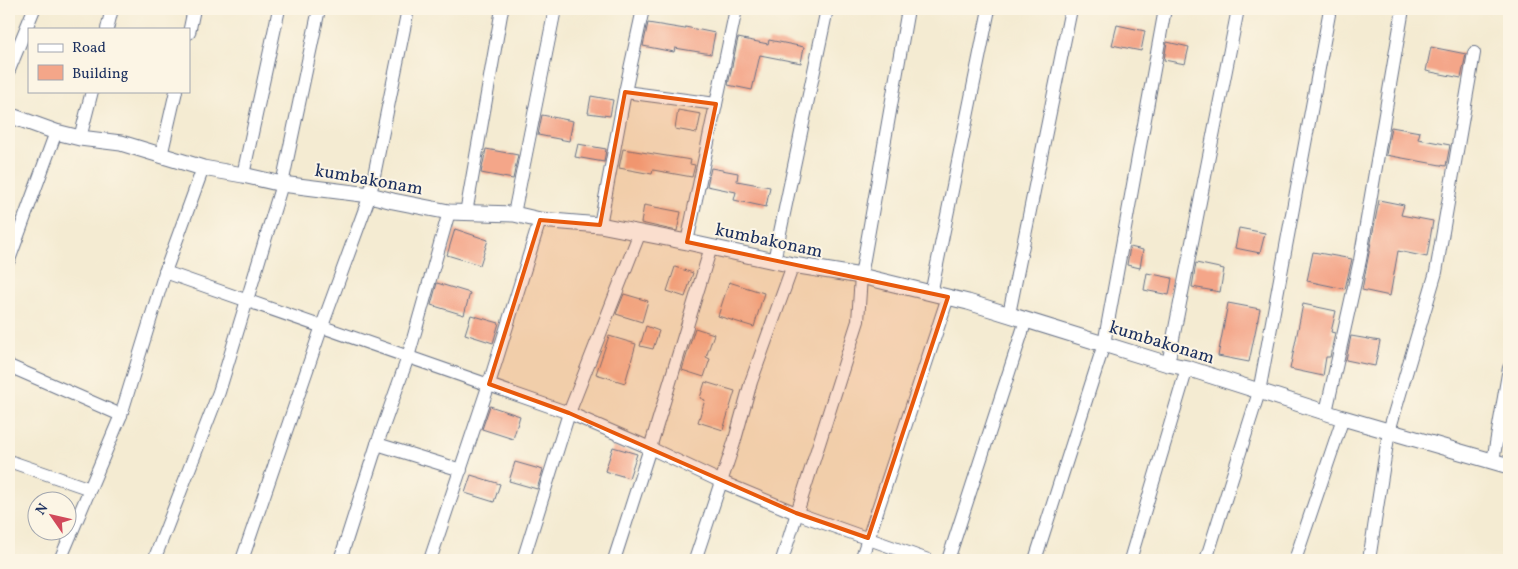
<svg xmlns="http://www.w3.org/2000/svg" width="1518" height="569" viewBox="0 0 1518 569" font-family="Vollkorn,serif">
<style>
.building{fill:#f4a689}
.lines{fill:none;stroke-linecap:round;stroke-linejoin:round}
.minor-casing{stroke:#677187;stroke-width:14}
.tertiary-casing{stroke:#677187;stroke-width:17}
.minor{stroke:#fff;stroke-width:12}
.tertiary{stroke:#fff;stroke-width:15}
.marked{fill:#e8590c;fill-opacity:0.2;stroke:#e8590c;stroke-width:4;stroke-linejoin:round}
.labels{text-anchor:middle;stroke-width:4;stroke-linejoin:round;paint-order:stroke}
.street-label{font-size:18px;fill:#1b2f5e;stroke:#fcf5e5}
</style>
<rect width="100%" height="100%" fill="#fcf5e5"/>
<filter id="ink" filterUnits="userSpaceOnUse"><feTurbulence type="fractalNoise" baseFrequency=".02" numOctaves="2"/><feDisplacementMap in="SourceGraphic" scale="10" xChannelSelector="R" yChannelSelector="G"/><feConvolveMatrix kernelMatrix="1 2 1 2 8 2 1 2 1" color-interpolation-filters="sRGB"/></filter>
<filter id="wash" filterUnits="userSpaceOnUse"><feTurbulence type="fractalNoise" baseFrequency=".0096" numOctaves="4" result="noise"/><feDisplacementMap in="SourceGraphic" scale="20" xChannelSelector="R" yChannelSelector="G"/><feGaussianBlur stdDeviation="1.12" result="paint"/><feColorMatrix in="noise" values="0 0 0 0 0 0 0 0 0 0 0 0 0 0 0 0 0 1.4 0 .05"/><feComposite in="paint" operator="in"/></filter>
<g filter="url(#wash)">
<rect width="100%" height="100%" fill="#f4ebd2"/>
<g id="blocks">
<!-- building -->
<g class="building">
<path d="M648 23 685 29V27L715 33 711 54 675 48 674 52 643 46Z"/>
<path d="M1117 25 1145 31 1141 51 1112 45Z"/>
<path d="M738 38 768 44 769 40 804 47 801 63 760 55 752 90 728 85Z"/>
<path d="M1167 42 1189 47 1185 64 1164 60Z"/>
<path d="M1431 47 1466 54 1461 78 1426 71Z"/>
<path d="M591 96 613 100 610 116 588 113Z"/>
<path d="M678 110 701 114 697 133 675 129Z"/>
<path d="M542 115 573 121 569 141 538 135Z"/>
<path d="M1391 127 1420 132 1418 139 1450 145 1446 166 1386 155Z"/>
<path d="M578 144 606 149 604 162 575 157Z"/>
<path d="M486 149 518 155 513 179 481 173Z"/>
<path d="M623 149 691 160 690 164 695 165 692 177 653 170 652 174 619 168Z"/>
<path d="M711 168 738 173 737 181 770 187 766 207 734 200 736 192 707 186Z"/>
<path d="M1379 200 1404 205 1401 215 1433 221 1427 257 1398 251 1390 296 1362 290Z"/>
<path d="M644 205 681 212 677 231 641 223Z"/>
<path d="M1239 228 1265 233 1260 253 1235 248Z"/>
<path d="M455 229 488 240 480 265 447 255Z"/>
<path d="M1130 247 1143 250 1140 268 1127 265Z"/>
<path d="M1313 252 1352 259 1345 289 1307 281Z"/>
<path d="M1196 263 1224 269 1220 292 1192 287Z"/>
<path d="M675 267 693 273 685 297 667 291Z"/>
<path d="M1147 273 1172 278 1169 295 1144 290Z"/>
<path d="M729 282 764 293 754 327 718 316Z"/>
<path d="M437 283 470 293 464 315 431 305Z"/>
<path d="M624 294 648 301 642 322 616 314Z"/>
<path d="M1228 303 1260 309 1249 362 1218 356Z"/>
<path d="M1303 304 1336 311 1331 332 1335 333 1330 357H1326L1323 376 1290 369Z"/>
<path d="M471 315 499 323 493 343 465 334Z"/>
<path d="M646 326 659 331 653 349 640 346Z"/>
<path d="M695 328 714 334 706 357 710 359 704 377 682 370Z"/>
<path d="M609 336 636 344 625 383 596 374Z"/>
<path d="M1351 336 1380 341 1375 366 1346 360Z"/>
<path d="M705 382 735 391 723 430 698 422 705 400 700 398Z"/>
<path d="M490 406 520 416 513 439 482 429Z"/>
<path d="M613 447 637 454 629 478 605 471Z"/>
<path d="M515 462 543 470 537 489 509 481Z"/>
<path d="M471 475 500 484 494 502 465 493Z"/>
</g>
</g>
</g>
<g filter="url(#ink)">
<use href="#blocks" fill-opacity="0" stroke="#677187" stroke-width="1"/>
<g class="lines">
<!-- minor casing -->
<g class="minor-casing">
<g id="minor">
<path d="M107 29 112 9"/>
<path d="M189 33 194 9"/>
<path d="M9 70 34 9"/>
<path d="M625 92 716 104"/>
<path d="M80 138 92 91"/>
<path d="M161 156 176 91"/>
<path d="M243 175 279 9"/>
<path d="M466 213 502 9"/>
<path d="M514 214 555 9"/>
<path d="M600 225 625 92 643 9"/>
<path d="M687 242 736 9"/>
<path d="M9 260 56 132"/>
<path d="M774 261 827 9"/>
<path d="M165 272 569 413 650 448 722 482 796 513 928 560"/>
<path d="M931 294 989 9"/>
<path d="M1009 314 1071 9"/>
<path d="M1168 364 1238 9"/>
<path d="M9 366 121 415"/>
<path d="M1326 412 1360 260 1403 9"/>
<path d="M377 444 461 470"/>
<path d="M9 461 90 489"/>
<path d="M1493 461 1509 368"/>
<path d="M60 560 121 415 165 272 203 168"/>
<path d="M154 560 219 392 247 300 282 184 319 9"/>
<path d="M242 560 322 326 370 195 408 9"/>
<path d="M340 560 377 444 408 357 449 212"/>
<path d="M430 560 489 384 540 220"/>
<path d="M523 560 569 413 640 232"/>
<path d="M614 560 650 448 711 247"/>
<path d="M695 560 734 443 751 382 793 265"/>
<path d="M782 560 858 321 861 276 908 9"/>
<path d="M861 560 948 297"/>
<path d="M948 560 1026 320"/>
<path d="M1035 560 1104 344 1165 9"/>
<path d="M1130 560 1187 368"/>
<path d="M1206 560 1259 392 1330 9"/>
<path d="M1295 560 1343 418"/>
<path d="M1369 560 1389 431 1436 272 1474 53"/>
</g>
</g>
<!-- tertiary casing -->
<g class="tertiary-casing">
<path id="tertiary" d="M9 115 56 132 80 138 121 143 203 168 243 175 282 184 370 195 393 201 449 212 514 214 540 220 600 225 687 242 793 265 861 276 968 302 1168 364 1187 368 1343 418 1509 466"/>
</g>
<!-- minor -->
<use href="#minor" class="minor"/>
<!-- tertiary -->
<use href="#tertiary" class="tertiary"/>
</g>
</g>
<!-- marked area -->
<path class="marked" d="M625 92 716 104 687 242 948 297 868 538 796 513 569 413 489 384 540 220 600 225Z"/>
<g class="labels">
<!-- street labels -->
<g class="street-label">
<text transform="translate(369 179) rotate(10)" y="6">kumbakonam</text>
<text transform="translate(769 240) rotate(12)" y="6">kumbakonam</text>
<text transform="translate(1162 342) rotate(17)" y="6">kumbakonam</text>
</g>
</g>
<!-- margin -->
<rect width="1518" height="569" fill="none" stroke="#fcf5e5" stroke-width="30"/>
<!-- legend -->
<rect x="28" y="28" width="162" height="65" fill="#fcf5e5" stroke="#a2a6af"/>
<rect x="38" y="44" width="25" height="8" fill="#ffffff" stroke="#a2a6af"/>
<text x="72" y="52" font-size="15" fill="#1b2f5e">Road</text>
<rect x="38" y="65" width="25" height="15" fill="#f4a689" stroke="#a2a6af"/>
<text x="72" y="78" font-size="15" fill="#1b2f5e">Building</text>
<!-- north arrow -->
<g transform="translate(52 516) rotate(304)"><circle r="24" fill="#fcf5e5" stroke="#a2a6af"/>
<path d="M0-4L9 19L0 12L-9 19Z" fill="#d1495b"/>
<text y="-8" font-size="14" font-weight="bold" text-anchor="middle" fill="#1b2f5e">N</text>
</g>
</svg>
